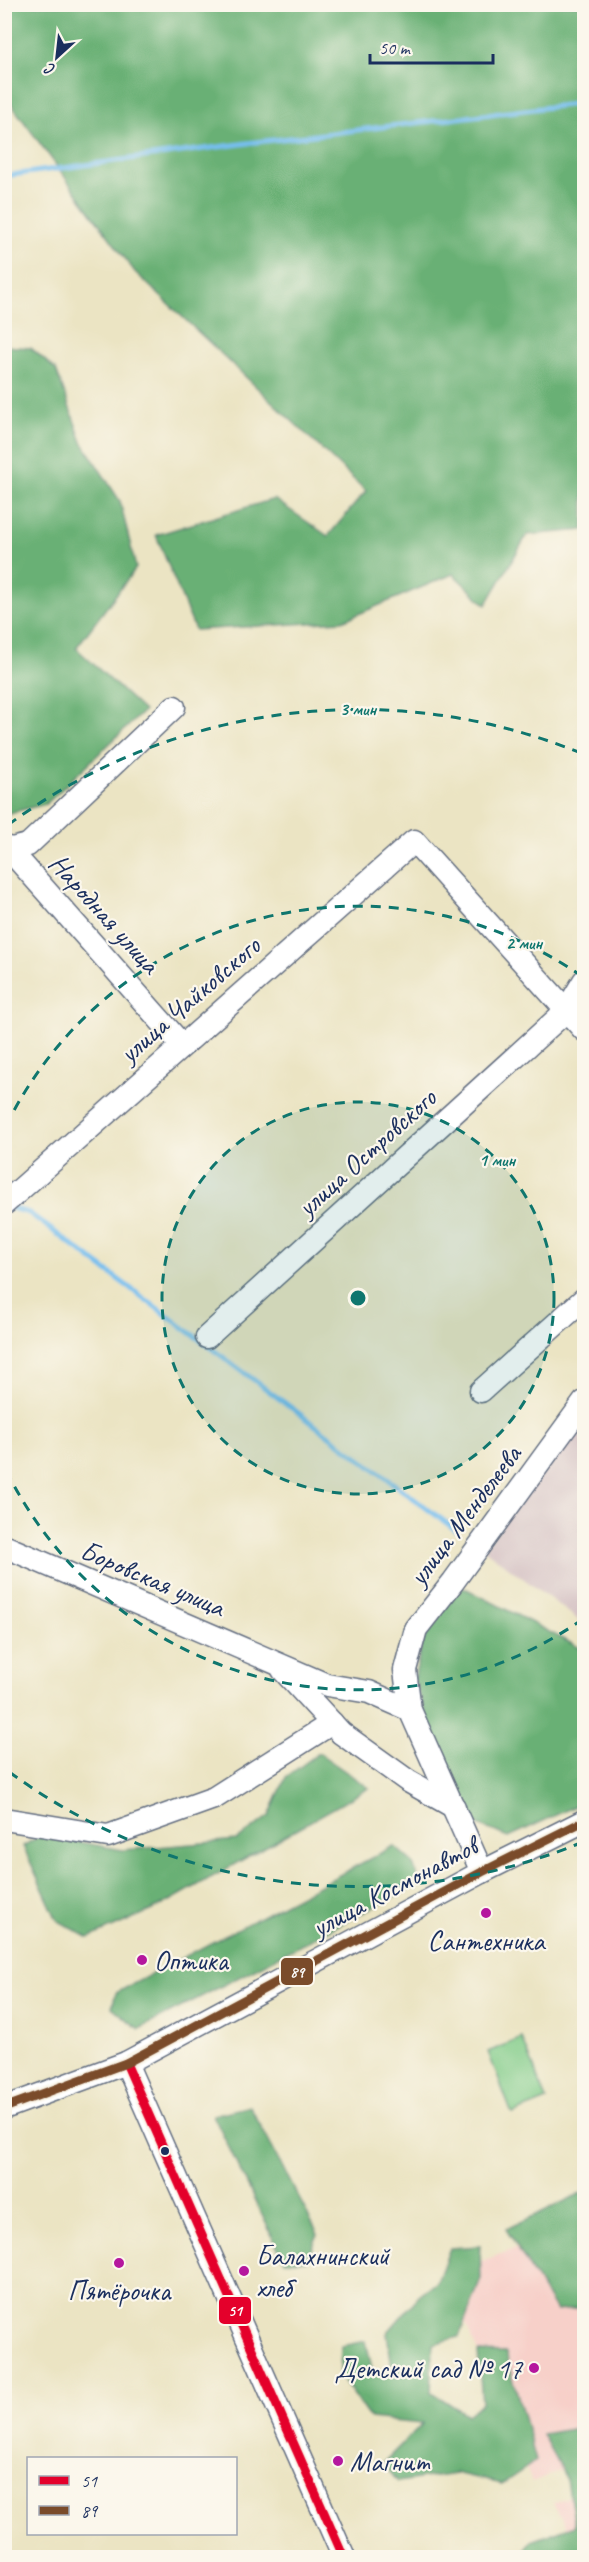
<svg xmlns="http://www.w3.org/2000/svg" width="589" height="2562" viewBox="0 0 589 2562" font-family="Caveat,sans-serif">
<style>
.built{fill:#f7d0c9}
.industrial{fill:#d2bec1}
.green{fill:#82cc89;stroke:#4e7e74;stroke-width:1.5}
.forest{fill:#69b075;stroke:#42706a;stroke-width:1.5}
.lines{fill:none;stroke-linecap:round;stroke-linejoin:round}
.stream{stroke:#76beee;stroke-width:5}
.minor-casing{stroke:#646e81;stroke-width:25}
.minor{stroke:#fff;stroke-width:22}
.bus-1-casing{stroke:#fbf7ec;stroke-width:14}
.bus-2-casing{stroke:#fbf7ec;stroke-width:14}
.bus-1{stroke:#e4002b;stroke-width:9}
.bus-2{stroke:#7a4b2a;stroke-width:9}
.ring{fill:none;stroke:#0f766e;stroke-width:3;stroke-dasharray:10 8}
.poi-dot{fill:#b5179e;stroke:#fbf7ec;stroke-width:2}
.bus-dot{fill:#1b2f5e;stroke:#fbf7ec;stroke-width:2}
.labels{text-anchor:middle;stroke-width:4.5;stroke-linejoin:round;paint-order:stroke}
.street-label{font-size:28px;fill:#1b2f5e;stroke:#fbf7ec}
.poi-label{font-size:28px;fill:#1b2f5e;stroke:#fbf7ec;text-anchor:start}
.centre{fill:#0f766e;stroke:#fbf7ec;stroke-width:3}
.ring-label{font-size:18px;text-anchor:middle;font-weight:bold;fill:#0f766e;stroke:#fbf7ec;stroke-width:4.5;stroke-linejoin:round;paint-order:stroke}
.line-badge{stroke:#fbf7ec;stroke-width:2}
.badge-label{font-size:16px;text-anchor:middle;font-weight:bold;fill:#fff}
</style>
<rect width="100%" height="100%" fill="#fbf7ec"/>
<filter id="ink" filterUnits="userSpaceOnUse"><feTurbulence type="fractalNoise" baseFrequency=".0167" numOctaves="2"/><feDisplacementMap in="SourceGraphic" scale="12" xChannelSelector="R" yChannelSelector="G"/><feConvolveMatrix kernelMatrix="1 2 1 2 8 2 1 2 1" color-interpolation-filters="sRGB"/></filter>
<filter id="wash" filterUnits="userSpaceOnUse"><feTurbulence type="fractalNoise" baseFrequency=".008" numOctaves="4" result="noise"/><feDisplacementMap in="SourceGraphic" scale="24" xChannelSelector="R" yChannelSelector="G"/><feGaussianBlur stdDeviation="1.35" result="paint"/><feColorMatrix in="noise" values="0 0 0 0 0 0 0 0 0 0 0 0 0 0 0 0 0 1.4 0 .05"/><feComposite in="paint" operator="in"/></filter>
<g filter="url(#wash)">
<rect width="100%" height="100%" fill="#ebe4c3"/>
<!-- built -->
<g class="built">
<path d="M584 2224V2461L532 2482 445 2274Z"/>
<path d="M584 2490V2557L553 2503Z"/>
</g>
<!-- industrial -->
<path class="industrial" d="M584 1417V1624L484 1549Z"/>
<!-- green -->
<path class="green" d="M522 2038 547 2100 512 2114 488 2052Z"/>
<!-- forest -->
<g class="forest">
<path d="M4 5H584V530L527 535 486 605 453 574 342 621 195 630 156 535 274 499 328 536 366 491 135 272 5 96Z"/>
<path d="M5 346 31 348 56 370 82 442 120 501 136 568 76 648 144 711 46 804 5 814Z"/>
<path d="M461 1586 584 1650V1802L509 1837 470 1822 442 1760 414 1680 424 1634Z"/>
<path d="M319 1753 369 1788 161 1906 89 1938 57 1920 23 1846 41 1835 123 1850 237 1840 269 1816 286 1777Z"/>
<path d="M394 1846 412 1862 420 1883 139 2029 112 2007 116 1993Z"/>
<path d="M250 2106 318 2234 307 2261 284 2260 213 2115Z"/>
<path d="M584 2192V2308L556 2311 506 2229Z"/>
<path d="M480 2246 481 2279 459 2337 433 2344 431 2392 467 2415 482 2403 478 2352 506 2353 536 2461 502 2484 455 2473 398 2482 383 2463 423 2423 370 2418 340 2375 341 2346 366 2341 373 2373 392 2367 387 2333 419 2296 437 2282 450 2248Z"/>
<path d="M584 2427V2557H518L531 2541 575 2525 567 2480 542 2434Z"/>
</g>
<g class="lines">
<!-- stream -->
<g class="stream">
<path d="M4 176 248 143 584 103"/>
<path d="M11 1208 29 1213 456 1530"/>
</g>
</g>
</g>
<g filter="url(#ink)">
<g class="lines">
<!-- minor casing -->
<g class="minor-casing">
<g id="minor">
<path d="M4 848H8L182 1045"/>
<path d="M4 851 28 845 174 707"/>
<path d="M4 1204 414 841 584 1030"/>
<path d="M207 1337 566 1011 584 981"/>
<path d="M481 1391 584 1299"/>
<path d="M4 1546 327 1685 369 1692 410 1710 482 1872"/>
<path d="M283 1670 341 1733 408 1781 454 1807"/>
<path d="M410 1710 405 1670 416 1629 453 1582 584 1402"/>
<path d="M4 1819 108 1836 214 1798 332 1723"/>
<path d="M126 2063 344 2558"/>
<path d="M4 2108 126 2063 482 1872 584 1821"/>
</g>
</g>
<!-- minor -->
<use href="#minor" class="minor"/>
<!-- bus-1 casing -->
<g class="bus-1-casing">
<path id="bus-1" d="M126 2063 344 2558"/>
</g>
<!-- bus-2 casing -->
<g class="bus-2-casing">
<path id="bus-2" d="M4 2108 126 2063 482 1872 584 1821"/>
</g>
<!-- bus-1 -->
<use href="#bus-1" class="bus-1"/>
<!-- bus-2 -->
<use href="#bus-2" class="bus-2"/>
</g>
</g>
<!-- distance rings -->
<circle cx="358" cy="1298" r="196" fill="#0f766e" fill-opacity=".12"/>
<g class="ring">
<circle cx="358" cy="1298" r="196"/>
<path d="M583 1619A392 392 0 0 1 6 1470M6 1126A392 392 0 0 1 583 977"/>
<path d="M583 1842A589 589 0 0 1 8 1771M8 825A589 589 0 0 1 583 754"/>
</g>
<!-- markers -->
<g class="poi-dot">
<circle cx="486" cy="1913" r="6"/>
<circle cx="142" cy="1960" r="6"/>
<circle cx="119" cy="2263" r="6"/>
<circle cx="244" cy="2271" r="6"/>
<circle cx="534" cy="2368" r="6"/>
<circle cx="338" cy="2461" r="6"/>
</g>
<circle class="bus-dot" cx="165" cy="2151" r="5"/>
<g class="labels">
<!-- street labels -->
<g class="street-label">
<text transform="translate(105 913) rotate(48)" y="10">Народная улица</text>
<text transform="translate(189 999) rotate(-41)" y="10">улица Чайковского</text>
<text transform="translate(366 1152) rotate(-42)" y="10">улица Островского</text>
<text transform="translate(464 1515) rotate(-53)" y="10">улица Менделеева</text>
<text transform="translate(153 1578) rotate(23)" y="10">Боровская улица</text>
<text transform="translate(394 1886) rotate(-28)" y="10">улица Космонавтов</text>
</g>
<!-- poi labels -->
<g class="poi-label">
<text x="486" y="1950" text-anchor="middle">Сантехника</text>
<text x="154" y="1970">Оптика</text>
<text x="256" y="2265">Балахнинский<tspan x="256" dy="32">хлеб</tspan></text>
<text x="119" y="2300" text-anchor="middle">Пятёрочка</text>
<text x="522" y="2378" text-anchor="end">Детский сад № 17</text>
<text x="350" y="2471">Магнит</text>
</g>
</g>
<circle cx="358" cy="1298" r="9" class="centre"/>
<g class="ring-label">
<text x="358" y="715">3 мин</text>
<text x="524" y="949">2 мин</text>
<text x="497" y="1166">1 мин</text>
</g>
<g class="line-badge">
<rect x="280" y="1957" width="34" height="29" rx="6" fill="#7a4b2a"/>
<rect x="218" y="2296" width="34" height="29" rx="6" fill="#e4002b"/>
</g>
<g class="badge-label">
<text x="297" y="1977">89</text>
<text x="235" y="2316">51</text>
</g>
<!-- margin -->
<rect width="589" height="2562" fill="none" stroke="#fbf7ec" stroke-width="24"/>
<!-- legend -->
<rect x="27" y="2457" width="210" height="78" fill="#fbf7ec" stroke="#a1a7b3" stroke-width="1.5"/>
<rect x="39" y="2476" width="30" height="9" fill="#e4002b" stroke="#a1a7b3" stroke-width="1.5"/>
<text x="81" y="2487" font-size="18" fill="#1b2f5e">51</text>
<rect x="39" y="2506" width="30" height="9" fill="#7a4b2a" stroke="#a1a7b3" stroke-width="1.5"/>
<text x="81" y="2517" font-size="18" fill="#1b2f5e">89</text>
<!-- north arrow -->
<g transform="translate(57 57) rotate(207)" stroke="#fbf7ec" stroke-width="4.5" paint-order="stroke">
<path d="M0-4.5L10 22L0 15L-10 22Z" fill="#1b2f5e"/>
<text y="-9" font-size="16" font-weight="bold" text-anchor="middle" fill="#1b2f5e">С</text>
</g>
<!-- scale -->
<path d="M370 54v9h123v-9" fill="none" stroke="#1b2f5e" stroke-width="3"/>
<text x="379" y="54" font-size="18" fill="#1b2f5e" stroke="#fbf7ec" stroke-width="4.5" paint-order="stroke">50 m</text>
</svg>
